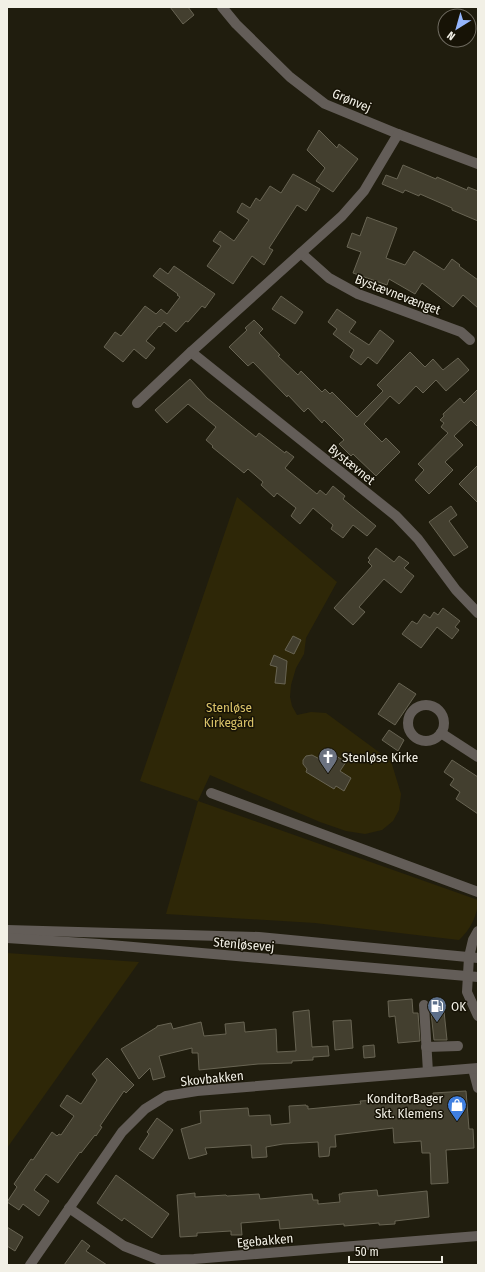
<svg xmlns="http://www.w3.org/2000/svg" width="485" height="1272" viewBox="0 0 485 1272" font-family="'Fira Sans Condensed',sans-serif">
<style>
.green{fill:#2e2707}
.building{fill:#433f2f;stroke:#686453}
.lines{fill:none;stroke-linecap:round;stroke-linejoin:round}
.minor{stroke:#635d58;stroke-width:10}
.labels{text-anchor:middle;stroke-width:3;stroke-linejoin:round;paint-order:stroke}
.street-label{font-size:13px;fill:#f2f0e6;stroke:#171306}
.park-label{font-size:13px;fill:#dac369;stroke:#171306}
.poi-label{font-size:13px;fill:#f2f0e6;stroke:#171306;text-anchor:start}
</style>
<rect width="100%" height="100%" fill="#201d0e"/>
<!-- green -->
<g class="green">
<path d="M237 497 337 582 306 638 304 654 296 668 291 685 290 697 292 706 297 715 311 712 326 713 391 761 401 794 399 810 393 821 382 830 365 834 346 831 320 822 210 775 198 801 478 900C478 915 470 930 459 940L315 923 166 914 198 801 140 781Z"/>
<path d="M7 953 139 962 7 1148Z"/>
</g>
<!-- building -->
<g class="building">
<path d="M170 7H188L194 15 183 24Z"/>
<path d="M319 130 337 148 339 144 358 159 333 192 316 181 325 168 307 150Z"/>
<path d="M403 165 436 179 437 177 467 190 468 187 478 191V221L452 210V208L420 194 419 196 405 190 403 193 382 184 386 175 397 179Z"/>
<path d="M293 174 320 189 306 211 297 205 269 248 273 250 264 265 252 256 233 284 207 266 221 246 213 241 220 231 234 241 249 220 237 212 242 203 250 208 256 198 260 201 270 186 281 193Z"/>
<path d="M367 217 397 228 386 258 405 265 414 251 444 270 452 259 460 265 459 266 478 280V308L463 295 453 307 422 283 415 294 389 279 387 285 353 273 361 252 347 247 352 233 360 236Z"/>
<path d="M174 266 215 294 205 308 202 306 188 322 186 321 176 332 164 322 160 327 159 326 146 341 155 348 146 359 134 349 123 362 104 347 115 332 121 336 145 306 156 314 161 309 167 314 180 297 177 295 178 294 153 276 160 268 168 274Z"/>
<path d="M281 296 303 312 295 324 272 309Z"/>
<path d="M337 309 356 322 349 332 369 345 380 330 394 341 377 364 368 357 361 365 350 357 354 350 333 334 337 329 328 322Z"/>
<path d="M254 320 263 329 259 333 280 355 278 356 298 375 301 371 322 392 325 389 330 394 332 392 357 417 383 391 377 385 410 352 425 367 433 359 443 370 458 358 469 370 446 391 436 380 423 393 416 386 399 404 390 396 364 424 382 442 386 438 400 452 376 476 353 454 351 456 339 444 344 440 324 420 322 423 308 408 304 412 288 395 287 397 253 362 248 366 229 347 247 330 245 328Z"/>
<path d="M190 379 207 398 256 437 259 433 285 453 286 451 294 457 285 468 317 494 320 490 326 495 333 486 345 496 343 499 376 526 367 536 353 525 343 538 331 529 333 525 313 508 300 524 291 516 296 508 277 493 274 497 261 485 263 482 248 469 244 473 212 447 213 446 206 440 216 427 188 404 167 423 155 410Z"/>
<path d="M478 389V427L471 420 454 436 463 445 445 462 453 470 429 494 415 480 424 470 418 464 448 433 441 427 444 423 440 420 444 416 443 414 460 398 464 403Z"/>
<path d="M478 465V503L459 484Z"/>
<path d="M451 506 457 515 449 521 468 547 454 556 429 522Z"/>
<path d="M376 548 394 562 399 556 409 563 404 568 414 576 401 593 384 579 359 607 365 612 353 625 334 608 372 566 368 562 370 560 368 558Z"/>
<path d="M443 608 460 621 455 627 459 630 452 639 437 627 421 648 402 634 412 621 417 624 424 614 430 618 434 612 438 615Z"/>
<path d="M293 636 301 640 294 654 285 650Z"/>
<path d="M274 655 287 661 285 684 275 683 277 667 270 665Z"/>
<path d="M399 683 416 694 395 725 378 714Z"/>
<path d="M389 730 404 740 398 751 382 740Z"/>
<path d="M312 755 331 765 336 756 346 762 340 771 351 778 344 791 336 786 334 789 306 772 307 769 303 764V760L306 756Z"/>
<path d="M452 760 478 777V814L456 799 460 792 450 785 454 779 444 772Z"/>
<path d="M412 999 413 1013H418L420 1041 398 1043 395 1016 389 1017 388 1001Z"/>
<path d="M309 1010 312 1047 328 1046 329 1056 313 1057V1060L292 1061V1063L258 1064 199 1070 198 1053H192V1048L159 1056 165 1077 153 1080 150 1068 139 1079 121 1049 157 1027V1026L171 1023 173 1029 201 1022 204 1036 226 1034 225 1024 244 1022 245 1032 276 1029 277 1052 296 1051 293 1012Z"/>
<path d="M444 1011 447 1040H434L431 1012Z"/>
<path d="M351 1020 353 1048 335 1050 333 1021Z"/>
<path d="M374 1045 375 1057 364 1058 363 1046Z"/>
<path d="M107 1058 134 1085 126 1093 124 1091 100 1126 102 1127 96 1136 95 1135 81 1153 80 1152 58 1183 46 1174 34 1190 49 1201 39 1216 23 1204 19 1210 7 1202 17 1187 14 1184 31 1159 33 1160 52 1132 57 1136 59 1134 61 1135 74 1116 60 1106 67 1095 81 1104 97 1080 92 1074Z"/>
<path d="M466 1091 469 1129H473L474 1148 446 1150 448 1183 431 1184 430 1153H422L421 1141 394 1143 393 1128 335 1135 336 1147H330L329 1156 319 1157 318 1142 283 1144 266 1147 267 1157 252 1158 251 1145 205 1148 207 1154 189 1159 181 1129 201 1123 200 1111 248 1108 249 1116 270 1115 271 1125 290 1123 289 1106 306 1105V1106H308V1109L361 1104 360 1101 411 1098V1100L433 1099V1093Z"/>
<path d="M157 1118 173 1130 153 1159 139 1149 149 1134 147 1132Z"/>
<path d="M116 1175 169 1214 152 1238 124 1218 122 1221 97 1203Z"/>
<path d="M377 1190 378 1196 427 1191 429 1217 395 1221V1224L379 1225V1223L344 1226V1224L280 1229 279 1220 241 1223 242 1235H231V1231L197 1233V1236L180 1237 177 1195 195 1193V1197L226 1195 227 1196 259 1194 260 1199 312 1194 313 1200H318V1204L340 1202 339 1194H342V1193Z"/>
<path d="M7 1227 23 1237 15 1251 7 1246Z"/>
<path d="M82 1240 90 1246 86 1251 107 1265H64Z"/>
</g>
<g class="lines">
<!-- minor -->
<g class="minor">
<path d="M222 7 236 24 290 77 325 104 398 134 478 164"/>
<path d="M301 253 329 278 358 294 461 332 470 340"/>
<path d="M191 352 396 516 418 539 456 590 478 613"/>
<path d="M137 403 191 352 342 216 364 191 398 134"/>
<circle cx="426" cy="723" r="18"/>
<path d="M441 733 478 757"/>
<path d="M211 793 478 892"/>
<path d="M7 930 259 937 478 958"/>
<path d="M478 931 473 940 469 957 467 992 478 1016"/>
<path d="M7 938 99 944 478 977"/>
<path d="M424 1005 428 1072"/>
<path d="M426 1047 458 1046"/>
<path d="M473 1069 478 1088"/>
<path d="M69 1208 124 1246 160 1260 194 1259 478 1236"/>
<path d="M30 1265 122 1132 145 1109 166 1096 197 1091 478 1068"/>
</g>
</g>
<!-- icons -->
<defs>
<g id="church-pin" transform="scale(1)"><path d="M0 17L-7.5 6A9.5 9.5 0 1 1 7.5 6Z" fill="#6b7280" stroke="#171306"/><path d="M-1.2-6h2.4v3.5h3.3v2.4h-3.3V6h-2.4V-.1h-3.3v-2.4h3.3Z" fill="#fff"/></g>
<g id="fuel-pin" transform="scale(1)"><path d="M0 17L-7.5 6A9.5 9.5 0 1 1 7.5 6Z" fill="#5c6f8a" stroke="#171306"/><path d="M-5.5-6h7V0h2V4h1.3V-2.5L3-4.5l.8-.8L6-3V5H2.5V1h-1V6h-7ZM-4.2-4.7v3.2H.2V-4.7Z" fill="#fff"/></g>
<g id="shop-pin" transform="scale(1)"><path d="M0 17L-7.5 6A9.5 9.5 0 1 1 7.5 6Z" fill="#3f7fe0" stroke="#171306"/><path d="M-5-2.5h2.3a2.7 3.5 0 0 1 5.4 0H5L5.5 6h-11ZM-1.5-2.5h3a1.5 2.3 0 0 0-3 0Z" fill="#fff"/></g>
</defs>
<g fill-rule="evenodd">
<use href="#church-pin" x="328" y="757"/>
<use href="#fuel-pin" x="437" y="1006"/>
<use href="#shop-pin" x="457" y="1105"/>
</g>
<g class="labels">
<!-- street labels -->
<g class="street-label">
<text transform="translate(352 100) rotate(23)" y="5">Grønvej</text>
<text transform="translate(398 294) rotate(21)" y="5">Bystævnevænget</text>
<text transform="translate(352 464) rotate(39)" y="5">Bystævnet</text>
<text transform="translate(244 944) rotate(5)" y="5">Stenløsevej</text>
<text transform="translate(212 1078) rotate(-6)" y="5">Skovbakken</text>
<text transform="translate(265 1240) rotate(-5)" y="5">Egebakken</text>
</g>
<!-- park labels -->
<g class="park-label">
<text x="229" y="712">Stenløse<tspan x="229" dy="15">Kirkegård</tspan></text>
</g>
<!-- poi labels -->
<g class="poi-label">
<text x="342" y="762">Stenløse Kirke</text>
<text x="451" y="1011">OK</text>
<text x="443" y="1103" text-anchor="end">KonditorBager<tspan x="443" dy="15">Skt. Klemens</tspan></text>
</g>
</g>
<!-- border -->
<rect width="485" height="1272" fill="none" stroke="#f2f0e6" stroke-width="16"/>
<!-- north arrow -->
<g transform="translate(457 28) rotate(217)"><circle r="19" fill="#171306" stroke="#6f6b60"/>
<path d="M0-3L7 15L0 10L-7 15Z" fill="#95b6fd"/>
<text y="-6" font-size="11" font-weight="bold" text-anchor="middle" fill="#f2f0e6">N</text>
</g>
<!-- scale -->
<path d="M349 1256v6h93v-6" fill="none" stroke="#f2f0e6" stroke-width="2"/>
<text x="355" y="1256" font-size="12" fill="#f2f0e6" stroke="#171306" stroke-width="3" paint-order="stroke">50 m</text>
</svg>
